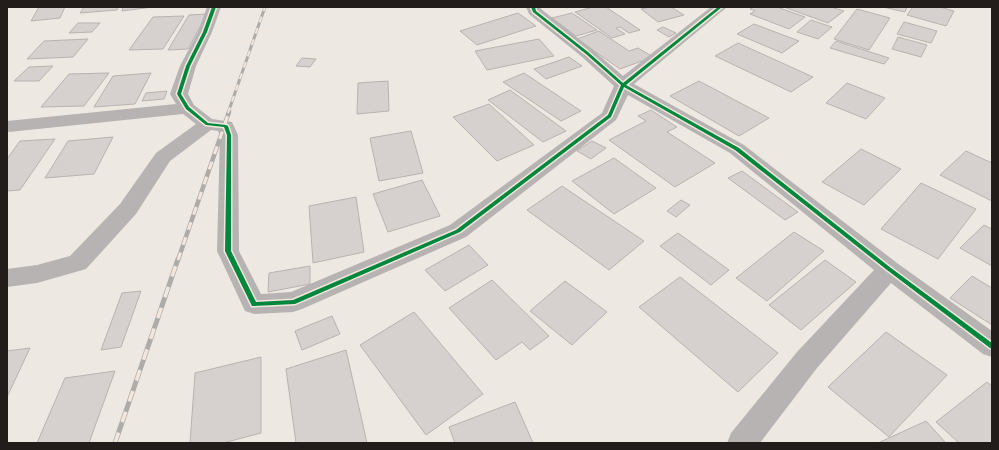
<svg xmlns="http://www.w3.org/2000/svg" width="999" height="450" viewBox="0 0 999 450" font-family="'Exo 2',sans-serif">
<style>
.building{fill:#d6d1ce;stroke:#b8b3b0}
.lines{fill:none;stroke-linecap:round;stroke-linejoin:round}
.minor{fill:#b6b3b2;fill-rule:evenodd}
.rail-far2-casing{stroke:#aeaca9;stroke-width:3}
.rail-far1-casing{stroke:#aeaca9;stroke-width:4.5}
.rail-casing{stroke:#aeaca9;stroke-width:5}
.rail-far2{stroke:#f3e7dd;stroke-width:2;stroke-dasharray:6;stroke-linecap:butt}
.rail-far1{stroke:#f3e7dd;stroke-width:3;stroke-dasharray:8;stroke-linecap:butt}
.rail{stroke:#f3e7dd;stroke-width:3.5;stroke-dasharray:11;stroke-linecap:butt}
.cycleway-casing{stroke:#f3e7dd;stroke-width:3}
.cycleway{fill:#00873e;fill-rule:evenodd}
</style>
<rect width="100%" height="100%" fill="#eee8e2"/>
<!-- building -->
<g class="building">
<path d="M39 7H65L60 18 31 21Z"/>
<path d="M84 7H118L117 10 80 13Z"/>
<path d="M123 7H153L122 11Z"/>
<path d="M593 7H606L640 30 629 33 620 27 616 28 625 34 612 38 575 12Z"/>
<path d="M650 7H671L684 15 658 22 641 9Z"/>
<path d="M754 7H777L805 17 789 29 750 14 755 11 750 9Z"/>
<path d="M784 7H831L844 11 828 23Z"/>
<path d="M883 7H907L905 12Z"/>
<path d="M913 7H940L954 11 946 26 907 15Z"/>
<path d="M857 9 890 18 869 50 834 39Z"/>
<path d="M518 13 536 26 477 45 460 31Z"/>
<path d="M572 13 597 30 576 36 552 18Z"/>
<path d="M207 14 188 49 168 50 189 15Z"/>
<path d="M184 16 163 49 129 50 153 17Z"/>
<path d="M811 20 832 27 818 39 797 32Z"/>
<path d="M904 22 937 31 931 43 897 34Z"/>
<path d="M78 23H100L92 32 69 33Z"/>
<path d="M754 24 799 41 782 53 737 34Z"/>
<path d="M663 27 676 33 669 37 657 30Z"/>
<path d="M599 31 629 51 638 48 653 57 620 69 577 39Z"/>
<path d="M898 37 927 45 921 57 892 49Z"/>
<path d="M88 39 73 57 27 59 44 41Z"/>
<path d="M539 39 554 56 487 70 475 51Z"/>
<path d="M836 41 889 58 884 64 830 48Z"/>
<path d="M738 43 813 77 791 92 715 56Z"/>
<path d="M569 57 582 66 546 79 534 69Z"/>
<path d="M302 58 316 59 310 67 296 66Z"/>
<path d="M53 66 39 81H14L29 67Z"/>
<path d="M109 73 84 106 41 107 69 74Z"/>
<path d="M151 73 135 104 94 107 113 76Z"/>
<path d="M524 73 581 111 561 121 503 82Z"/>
<path d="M388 81 389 111 357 114 358 83Z"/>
<path d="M699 81 769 118 739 136 670 96Z"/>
<path d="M847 83 885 98 866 119 826 103Z"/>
<path d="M510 90 566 131 543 142 488 100Z"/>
<path d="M167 91 164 99 142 101 146 93Z"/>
<path d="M489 104 534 145 497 161 453 117Z"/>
<path d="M651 110 677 127 667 132 715 163 675 187 609 140 646 121 638 116Z"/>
<path d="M411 131 423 173 379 181 370 138Z"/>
<path d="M113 137 94 174 45 178 68 141Z"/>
<path d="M55 139 20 190 7 191V159L20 141Z"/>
<path d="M592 141 606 148 591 159 577 151Z"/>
<path d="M861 149 901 169 864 205 822 182Z"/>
<path d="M966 151 992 163V201L940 175Z"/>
<path d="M614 158 656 188 614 214 572 181Z"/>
<path d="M742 171 798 212 785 220 728 178Z"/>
<path d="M422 180 440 216 388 232 373 194Z"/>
<path d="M921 183 976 209 938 259 881 229Z"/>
<path d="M562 186 644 241 609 270 527 210Z"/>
<path d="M356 197 364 252 313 263 309 206Z"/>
<path d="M681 200 690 205 676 217 667 211Z"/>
<path d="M984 225 992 229V266L960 248Z"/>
<path d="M794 232 824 251 767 301 736 278Z"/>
<path d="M678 233 729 270 711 285 660 246Z"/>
<path d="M469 245 488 265 445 291 425 270Z"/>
<path d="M825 260 856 282 801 330 769 305Z"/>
<path d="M310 266V284L268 292 269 273Z"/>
<path d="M972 276 992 288V325L950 298Z"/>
<path d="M680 277 778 353 738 392 639 307Z"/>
<path d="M492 280 549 336 530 350 522 342 496 360 449 308Z"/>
<path d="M565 281 607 312 572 345 530 311Z"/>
<path d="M141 291 121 347 101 350 122 293Z"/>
<path d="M414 312 483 394 426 435 360 345Z"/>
<path d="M332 316 340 334 302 350 295 331Z"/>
<path d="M886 332 947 375 889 437 828 387Z"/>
<path d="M30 348 7 397V351Z"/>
<path d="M346 350 367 443H296L286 369Z"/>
<path d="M261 357V433L223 443H190L195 373Z"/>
<path d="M115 371 89 443H37L65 378Z"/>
<path d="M987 382 992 386V443H959L936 422Z"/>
<path d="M515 402 533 443H455L449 427Z"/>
<path d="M926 421 946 443H878Z"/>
</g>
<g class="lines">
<!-- minor -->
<path class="minor" d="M207 7H221L212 32 196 66 188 94 194 105 212 119 232 122 238 135 239 251 261 294 291 292 450 225 602 113 614 86 581 56 529 14 526 7H540L541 9 593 50 623 76 711 7H727L634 84 744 145 897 263 992 331V357L983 354 891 283 817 368 760 443H727L731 433 797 352 874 270 730 153 628 95 616 120 466 237 302 309 293 312 254 314 245 311 217 251 220 135 218 131 211 130 170 161 136 214 86 269 37 283 7 287V269L37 265 70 256 120 204 156 153 196 124 183 114 9 132 7 131V121L176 104 170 94 180 66 198 32Z"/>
<!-- rail-far2 casing -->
<g class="rail-far2-casing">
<path id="rail-far2" d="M228 113 265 7"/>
</g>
<!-- rail-far1 casing -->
<g class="rail-far1-casing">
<path id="rail-far1" d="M178 260 229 112"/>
</g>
<!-- rail casing -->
<g class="rail-casing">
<path id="rail" d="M115 443 178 259"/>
</g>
<!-- rail-far2 -->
<use href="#rail-far2" class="rail-far2"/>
<!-- rail-far1 -->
<use href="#rail-far1" class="rail-far1"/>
<!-- rail -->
<use href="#rail" class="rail"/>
<!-- cycleway casing -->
<g class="cycleway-casing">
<path id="cycleway" d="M212 7H216L207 32 190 66 181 94 189 107 208 123 226 125 228 126 231 135V251L256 302 293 300 456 230 608 115 621 85 586 54 533 12 531 7H535L536 11 588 52 623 83 718 7H722L626 85 739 148 891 268 992 343V349L990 348 887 270 735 150 624 87 611 117 460 232 295 304 254 306H252L225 251 227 135 224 127 206 125 186 109 177 94 186 66 203 32Z"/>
</g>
<!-- cycleway -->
<use href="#cycleway" class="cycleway"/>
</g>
<!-- border -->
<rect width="999" height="450" fill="none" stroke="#221d1a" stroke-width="16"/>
</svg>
